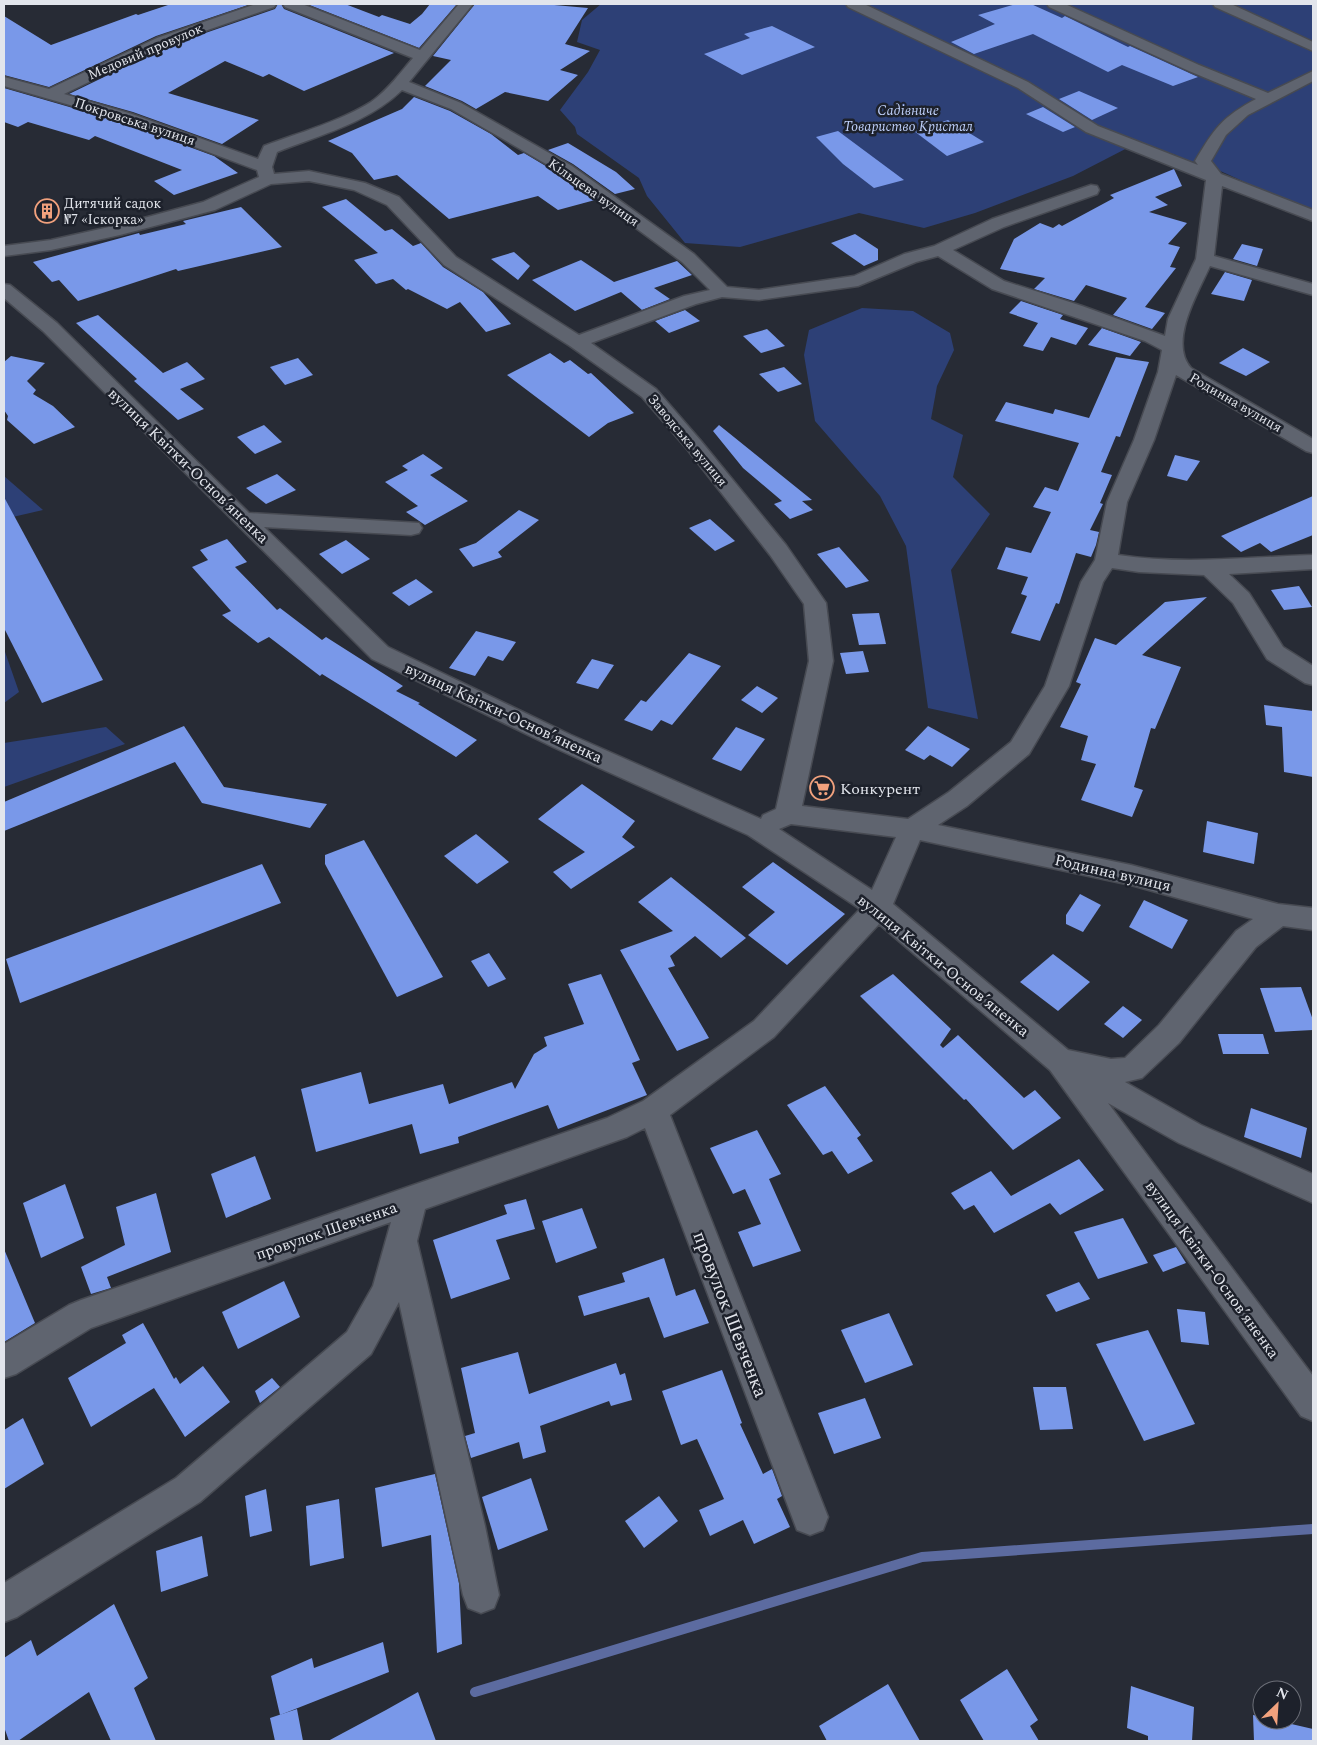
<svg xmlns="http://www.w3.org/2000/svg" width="1317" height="1745" viewBox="0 0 1317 1745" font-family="Spectral,serif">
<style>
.green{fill:#2d4076}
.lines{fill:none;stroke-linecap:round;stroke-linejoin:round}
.stream{stroke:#5c6ba0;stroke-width:10}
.building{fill:#7998e9}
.street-casing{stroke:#474a52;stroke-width:3}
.street{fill:#5f646f;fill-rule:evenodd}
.labels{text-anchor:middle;stroke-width:5;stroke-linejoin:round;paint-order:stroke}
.far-street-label{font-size:14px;fill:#e2e5ec;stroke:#1d212b}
.far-park-label{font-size:14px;font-style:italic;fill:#bfd0fb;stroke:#1d212b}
.far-poi-label{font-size:14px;fill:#e2e5ec;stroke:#1d212b;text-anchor:start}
.street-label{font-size:16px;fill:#e2e5ec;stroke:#1d212b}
.poi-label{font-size:16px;fill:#e2e5ec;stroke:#1d212b;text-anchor:start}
.near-street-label{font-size:19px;fill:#e2e5ec;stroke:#1d212b}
</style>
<rect width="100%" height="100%" fill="#272b35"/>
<!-- green -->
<g class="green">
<path d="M601 4H1313V213C1279 199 1246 182 1211 167 1200 162 1184 161 1175 156L1176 155 1137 143 1073 176 975 213 924 228 859 213 740 247 685 243 647 196 639 178 577 134 575 127 560 110 588 72 600 50 577 42 582 20Z"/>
<path d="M862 308 913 311 950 333 954 350 937 386 931 419 963 435 953 477 990 514 951 570 978 719 928 708 906 546 880 496 815 421 804 355 809 330Z"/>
<path d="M4 476 43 510 4 519Z"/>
<path d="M4 649 19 692 4 703Z"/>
<path d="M106 727 125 744 4 787V743Z"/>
</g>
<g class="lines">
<!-- stream -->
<path class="stream" d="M475 1692 922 1557 1313 1529"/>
</g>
<!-- building -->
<g class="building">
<path d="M171 4H251L156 36 49 87 4 75V16L51 45 136 14 138 15Z"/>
<path d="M278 4H281L284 9 394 53 304 91 269 74 263 77 225 61 168 93 259 120 222 144 133 112 69 94 168 46 275 9Z"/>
<path d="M307 4H345L379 17 382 15 410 24 422 14 430 4H457L419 48Z"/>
<path d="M475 4H543L588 8 565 44 590 51 560 70 578 75 548 101 505 92 476 109 462 101 425 86 451 60 433 56Z"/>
<path d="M1016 4H1031L1062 18 1065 16 1128 47 1130 46 1198 77 1173 86 1122 65 1108 72 1033 34 974 54 951 42 995 24 978 15Z"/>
<path d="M772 26 815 47 742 75 704 54 750 38 744 34Z"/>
<path d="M4 88 121 122 214 156 238 173 174 195 154 181 182 170 95 136 89 140 28 122 18 127 4 122Z"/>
<path d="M1079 91 1118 108 1092 120 1059 99Z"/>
<path d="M414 97 450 111 491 134 518 155 524 153 559 174 595 200 558 210 538 196 449 219 397 175 374 180 352 153 328 141 402 109Z"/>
<path d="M1043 107 1075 127 1063 132 1026 114Z"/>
<path d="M948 120 984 142 947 156 914 131Z"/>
<path d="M838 131 904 180 874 188 843 164 816 137Z"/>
<path d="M568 143 616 172 635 189 615 194 573 164 548 150Z"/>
<path d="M1174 169 1182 186 1155 197 1168 205 1149 212 1187 223 1168 244 1180 247 1170 267 1176 268 1145 307 1165 313 1152 329 1113 315 1127 298 1086 285 1074 301 1034 289 1045 278 1000 269 1014 239 1040 223 1053 228 1059 224 1062 226 1114 198 1110 195Z"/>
<path d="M346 199 385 231 392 229 413 246 421 243 443 267 483 292 511 324 486 332 460 302 447 309 408 289 406 290 393 279 376 284 354 260 378 253 322 207Z"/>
<path d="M241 207 282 247 178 271 176 269 78 301 59 280 52 282 33 262 139 233 140 235 186 224 183 221Z"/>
<path d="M855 234 878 249V260L864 266 831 243Z"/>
<path d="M1242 244 1263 249 1257 266 1233 259Z"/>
<path d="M514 252 530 266 518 280 491 259Z"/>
<path d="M581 260 614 282 677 261 692 275 654 288 670 299 642 310 621 292 575 311 532 280Z"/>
<path d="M1225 272 1252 280 1244 301 1211 294Z"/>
<path d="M1021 301 1063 315 1060 319 1088 328 1076 345 1051 337 1043 351 1023 346 1038 323 1009 313Z"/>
<path d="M685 310 700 321 669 333 655 321Z"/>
<path d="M98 315 163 373 187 362 205 379 180 389 204 409 178 420 134 381 137 379 76 323Z"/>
<path d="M1102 328 1141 342 1130 356 1088 345Z"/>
<path d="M767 329 785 346 761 353 743 336Z"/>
<path d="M1243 348 1270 362 1246 376 1219 363Z"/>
<path d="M550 353 564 363 570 360 588 374 591 373 634 413 608 423 589 437 507 375Z"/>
<path d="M11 356 45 363 27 381 36 390 33 394 53 406 75 427 34 444 7 420 8 416 4 410V362Z"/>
<path d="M1116 357 1149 362 1120 437 1116 436 1101 472 1112 475 1100 503 1103 504 1090 530 1099 532 1096 545 1091 557 1076 553 1059 604 1056 603 1040 641 1011 633 1027 596 1021 594 1028 577 997 569 1006 547 1031 553 1051 512 1033 507 1045 487 1058 491 1079 443 995 421 1006 402 1053 414 1055 409 1089 418Z"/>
<path d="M298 358 313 375 285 385 270 367Z"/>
<path d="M784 367 802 384 778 392 759 374Z"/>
<path d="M264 425 282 442 255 454 237 437Z"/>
<path d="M719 425 812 500 802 501 813 510 790 519 774 504 782 501 743 468 713 431Z"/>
<path d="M423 454 443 468 430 475 468 501 425 525 406 512 418 506 385 482 408 470 402 466Z"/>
<path d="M1175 455 1200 461 1187 481 1167 476Z"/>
<path d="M277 474 296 490 266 504 246 488Z"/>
<path d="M1313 496V535L1271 552 1260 543 1241 552 1221 536Z"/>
<path d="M4 497 103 680 42 703 4 628Z"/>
<path d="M519 510 539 520 498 552 502 557 473 567 459 549 476 543Z"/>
<path d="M710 519 735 541 715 551 689 528Z"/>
<path d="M227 539 247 562 235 567 277 610 280 608 322 640 326 637 403 686 396 691 420 703 418 704 477 740 456 757 322 674 320 676 269 637 258 643 222 615 231 611 192 567 208 560 200 550Z"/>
<path d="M346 540 370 559 342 574 319 554Z"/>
<path d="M839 547 869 581 846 588 817 554Z"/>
<path d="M416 579 433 592 409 606 392 593Z"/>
<path d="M1299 586 1312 607 1284 610 1271 590Z"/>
<path d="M1207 597 1142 655 1181 667 1155 729 1151 728 1134 787 1143 790 1132 817 1081 800 1096 764 1081 760 1088 736 1060 727 1081 684 1076 682 1095 638 1116 645 1165 602Z"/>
<path d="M879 613 886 644 859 645 852 614Z"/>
<path d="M476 631 516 642 503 661 488 656 475 676 449 668Z"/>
<path d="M863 651 869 672 846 674 840 653Z"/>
<path d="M689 653 721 666 672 725 661 720 652 731 624 720 641 700 646 702Z"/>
<path d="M592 659 614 665 598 689 576 683Z"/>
<path d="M757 686 778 698 762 713 741 700Z"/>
<path d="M1264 705 1313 711V777L1284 772 1282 727 1266 725Z"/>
<path d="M184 726 224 787 327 804 310 828 202 803 175 762 4 831V802Z"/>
<path d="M928 726 970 749 952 767 930 755 924 760 905 750Z"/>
<path d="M736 727 765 739 741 771 712 759Z"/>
<path d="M582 784 635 821 622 837 635 847 571 889 553 872 585 852 538 819Z"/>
<path d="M1207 821 1258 833 1254 864 1203 852Z"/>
<path d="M476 834 509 862 477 884 444 856Z"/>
<path d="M364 840 443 977 397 997 325 864V855Z"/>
<path d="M773 862 845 914 787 965 748 935 775 912 742 887Z"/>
<path d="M262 864 281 903 20 1003 6 959Z"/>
<path d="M671 877 746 938 721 958 695 936 670 956 675 966 668 968 709 1038 677 1051 620 950 673 931 638 902Z"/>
<path d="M1080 894 1101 905 1083 932 1066 924V915Z"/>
<path d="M1144 900 1188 920 1172 949 1129 927Z"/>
<path d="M489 953 506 979 488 987 471 961Z"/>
<path d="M1053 954 1090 982 1058 1011 1020 982Z"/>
<path d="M601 974 640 1060 632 1063 647 1095 558 1129 548 1105 458 1137 459 1143 420 1154 412 1124 316 1152 301 1089 361 1072 369 1104 443 1084 449 1104 512 1082 515 1089 534 1054 547 1046 544 1037 584 1024 568 984Z"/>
<path d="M893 974 951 1029 940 1045 943 1048 958 1035 1024 1098 1035 1090 1061 1118 1013 1150 966 1099 964 1100 860 996Z"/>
<path d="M1301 987 1313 1020V1030L1275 1032 1260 988Z"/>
<path d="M1123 1006 1142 1020 1123 1038 1104 1024Z"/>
<path d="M1218 1034H1263L1269 1054H1223Z"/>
<path d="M825 1086 861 1135 857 1138 873 1161 848 1174 832 1151 823 1155 787 1105Z"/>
<path d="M1251 1108 1307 1128 1301 1158 1244 1137Z"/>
<path d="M757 1130 781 1174 769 1179 801 1251 753 1267 738 1232 761 1224 745 1189 733 1194 710 1148Z"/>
<path d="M255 1156 271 1199 226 1218 211 1174Z"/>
<path d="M1079 1159 1104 1190 1060 1215 1050 1203 994 1233 974 1205 964 1210 951 1193 991 1171 1011 1196Z"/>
<path d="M65 1184 84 1238 41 1258 23 1203Z"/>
<path d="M156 1193 171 1252 107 1277 111 1288 91 1294 81 1267 125 1245 116 1207Z"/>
<path d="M526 1199 535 1229 496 1240 510 1279 451 1299 433 1240 507 1214 504 1205Z"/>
<path d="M582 1208 597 1248 556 1263 542 1221Z"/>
<path d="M1123 1218 1148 1263 1098 1279 1074 1232Z"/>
<path d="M1176 1247 1186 1263 1163 1272 1153 1255Z"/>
<path d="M4 1249 35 1323 4 1342Z"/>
<path d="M664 1258 676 1296 695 1289 709 1323 664 1338 649 1297 584 1316 578 1296 625 1282 622 1273Z"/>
<path d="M284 1281 300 1317 238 1349 222 1312Z"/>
<path d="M1079 1282 1090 1299 1056 1312 1046 1295Z"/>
<path d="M1177 1309 1205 1312 1209 1345 1181 1342Z"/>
<path d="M889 1313 913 1365 865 1383 841 1330Z"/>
<path d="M143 1323 174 1379 176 1377 180 1384 203 1366 230 1402 185 1437 154 1388 91 1427 68 1378 126 1343 122 1335Z"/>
<path d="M1148 1330 1195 1424 1144 1441 1096 1344Z"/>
<path d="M518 1352 529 1394 616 1363 620 1375 625 1373 632 1400 611 1406 609 1401 540 1426 546 1452 523 1459 519 1442 471 1458 465 1436 475 1433 461 1368Z"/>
<path d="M722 1370 742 1423 740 1424 763 1474 772 1469 782 1496 777 1499 790 1527 754 1544 743 1520 710 1536 699 1510 724 1499 697 1439 681 1445 662 1391Z"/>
<path d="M272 1378 280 1387 260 1403 255 1391Z"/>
<path d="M1033 1387H1066L1073 1429 1040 1430Z"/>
<path d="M865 1398 881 1438 834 1454 818 1413Z"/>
<path d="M23 1418 44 1464 4 1489V1430Z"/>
<path d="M435 1474 459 1583 462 1644 437 1653 431 1535 382 1547 375 1488Z"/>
<path d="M531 1478 548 1530 498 1550 482 1497Z"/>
<path d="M266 1489 272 1531 250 1537 245 1496Z"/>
<path d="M659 1496 678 1521 644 1548 625 1521Z"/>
<path d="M339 1499 344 1558 310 1566 306 1506Z"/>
<path d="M202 1536 208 1576 161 1592 156 1551Z"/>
<path d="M114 1604 148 1678 134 1688 156 1741H111L89 1692 18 1741H9L4 1727V1658L31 1640 37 1656Z"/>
<path d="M383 1642 389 1672 280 1715 271 1676 312 1658 314 1668Z"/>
<path d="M1007 1669 1038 1720 1030 1726 1039 1741H984L960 1700Z"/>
<path d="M888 1684 920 1741H827L819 1726Z"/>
<path d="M1131 1686 1194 1707 1192 1741H1148V1736L1127 1728Z"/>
<path d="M418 1692 436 1741H328L386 1710Z"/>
<path d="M297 1709 303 1741H275L270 1718Z"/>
<path d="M1253 1715 1262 1717V1720H1274L1313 1729V1741H1254Z"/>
</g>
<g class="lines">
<!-- street casing -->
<g class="street-casing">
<g id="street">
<path d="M256 4H276L274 7 167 44 64 94 132 114 258 159 264 146C298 133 341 121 371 102 388 90 400 73 413 58L285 7 283 4H302L420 50 459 4H473L409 82 461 103 572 166 694 254 727 287 759 290 854 276 904 254 934 246 992 219 1091 185 1097 186 1099 190 1097 194 1004 227 953 250 1004 281 1082 306 1165 336 1168 319 1196 259 1206 180 1086 132 1018 88 848 7 846 4H864L1028 82 1098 126 1198 165 1195 161C1214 129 1222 117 1256 99L1189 71 1049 7 1047 4H1065L1199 65 1268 93 1313 71V81L1248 115 1226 135 1211 161 1221 174 1313 210V221L1222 186 1214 256 1313 284V295L1210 266C1198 293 1168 342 1191 368L1313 439V453L1306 451 1176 375 1154 440 1127 502 1118 555C1183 565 1248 557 1313 555V569L1229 574 1249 593 1283 647 1313 666V685L1305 683 1267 659 1233 603 1204 575 1139 572 1112 568 1103 582 1069 686 1029 754 967 806 938 825 1131 865 1278 904 1313 908V930L1283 926 1256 947 1179 1043 1142 1078 1125 1082 1201 1125 1313 1174V1203L1179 1143 1108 1103 1313 1376V1421L1301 1416 1050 1070 879 924 774 1037 670 1115 828 1517 823 1530 810 1535 797 1530 645 1128 627 1137 425 1209 417 1241 485 1526 499 1595 494 1608 481 1613 468 1608 463 1595 399 1302 371 1354 200 1502 17 1617 4 1622V1583L176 1478 347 1332 373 1286 391 1222 91 1328 16 1374 4 1378V1344L69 1305 81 1300 607 1118 643 1101 754 1021 860 909 748 835 553 747 372 659 43 331 4 298V284L10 285 57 323 249 513 419 523 422 528 419 533 411 535 264 527 388 647 571 735 761 819 763 815 776 809 809 661 804 604 770 555 687 449 642 397 570 346 444 265 387 205 354 190 309 181 271 184 215 210 120 235 51 250 4 256V246L51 240 118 225 203 202 259 177 257 170 122 120 4 86V77L49 89 157 38ZM402 90 451 109 560 172 682 262 710 290 684 296 579 335 456 257 399 197 365 183 309 171 274 174 272 167 277 152C320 135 368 123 402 90ZM938 256 992 289 1145 341 1162 350 1158 372 1134 440 1107 502 1095 560 1081 582 1045 686 1011 742 949 792 908 819 802 806 833 661 826 603 786 545 701 441 656 389 591 343 696 304 722 297 759 300 858 286 916 262ZM791 824 896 837 872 890 779 829ZM920 840 1131 885 1253 919 1236 931 1159 1025 1125 1058 1111 1059 1068 1050 893 904Z"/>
<path d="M1213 4H1231L1313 42V51L1215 7Z"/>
</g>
</g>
<!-- street -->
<use href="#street" class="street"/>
</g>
<!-- icons -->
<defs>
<g id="building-ring" transform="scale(1.25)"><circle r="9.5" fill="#1d212b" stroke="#f1a17d" stroke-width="1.5"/><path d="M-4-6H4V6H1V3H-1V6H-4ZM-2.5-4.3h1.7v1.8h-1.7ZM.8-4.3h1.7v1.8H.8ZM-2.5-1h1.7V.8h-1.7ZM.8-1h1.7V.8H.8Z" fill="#f1a17d"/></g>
<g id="supermarket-ring" transform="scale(1.25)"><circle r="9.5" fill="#1d212b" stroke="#f1a17d" stroke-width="1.5"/><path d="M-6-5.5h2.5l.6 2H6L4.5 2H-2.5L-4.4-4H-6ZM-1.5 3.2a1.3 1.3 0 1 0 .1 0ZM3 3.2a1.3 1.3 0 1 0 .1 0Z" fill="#f1a17d"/></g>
</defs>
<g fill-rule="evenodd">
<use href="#building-ring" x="47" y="211"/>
<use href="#supermarket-ring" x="822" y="788"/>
</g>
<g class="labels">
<!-- far-street labels -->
<g class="far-street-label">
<text transform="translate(145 51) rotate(-23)" y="5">Медовий провулок</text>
<text transform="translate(135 121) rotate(18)" y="5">Покровська вулиця</text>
<text transform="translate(594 192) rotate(35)" y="5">Кільцева вулиця</text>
<text transform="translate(1236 402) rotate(30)" y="5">Родинна вулиця</text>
<text transform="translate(688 440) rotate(50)" y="5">Заводська вулиця</text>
</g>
<!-- far-park labels -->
<g class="far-park-label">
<text x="908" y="115">Садівниче<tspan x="908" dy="16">Товариство Кристал</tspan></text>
</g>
<!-- far-poi labels -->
<g class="far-poi-label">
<text x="64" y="208">Дитячий садок<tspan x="64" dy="16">№7 «Іскорка»</tspan></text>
</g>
<!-- street labels -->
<g class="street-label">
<text transform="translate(189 465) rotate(44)" y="6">вулиця Квітки-Основʼяненка</text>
<text transform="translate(504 712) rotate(25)" y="6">вулиця Квітки-Основʼяненка</text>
<text transform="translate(1113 872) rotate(13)" y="6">Родинна вулиця</text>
<text transform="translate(944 965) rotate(39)" y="6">вулиця Квітки-Основʼяненка</text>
<text transform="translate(326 1230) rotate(-19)" y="6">провулок Шевченка</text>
<text transform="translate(1213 1269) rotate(54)" y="6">вулиця Квітки-Основʼяненка</text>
</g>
<!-- poi labels -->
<g class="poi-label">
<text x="840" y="794">Конкурент</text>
</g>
<!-- near-street labels -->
<g class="near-street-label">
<text transform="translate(731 1314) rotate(69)" y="7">провулок Шевченка</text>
</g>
</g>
<!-- border -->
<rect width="1317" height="1745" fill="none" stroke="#e2e5ec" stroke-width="10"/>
<!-- north arrow -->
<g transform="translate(1277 1705) rotate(25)"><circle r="24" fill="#1d212b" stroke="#6c6f78"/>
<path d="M0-4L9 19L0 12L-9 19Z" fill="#f1a17d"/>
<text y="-8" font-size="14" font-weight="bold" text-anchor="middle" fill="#e2e5ec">N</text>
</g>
</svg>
